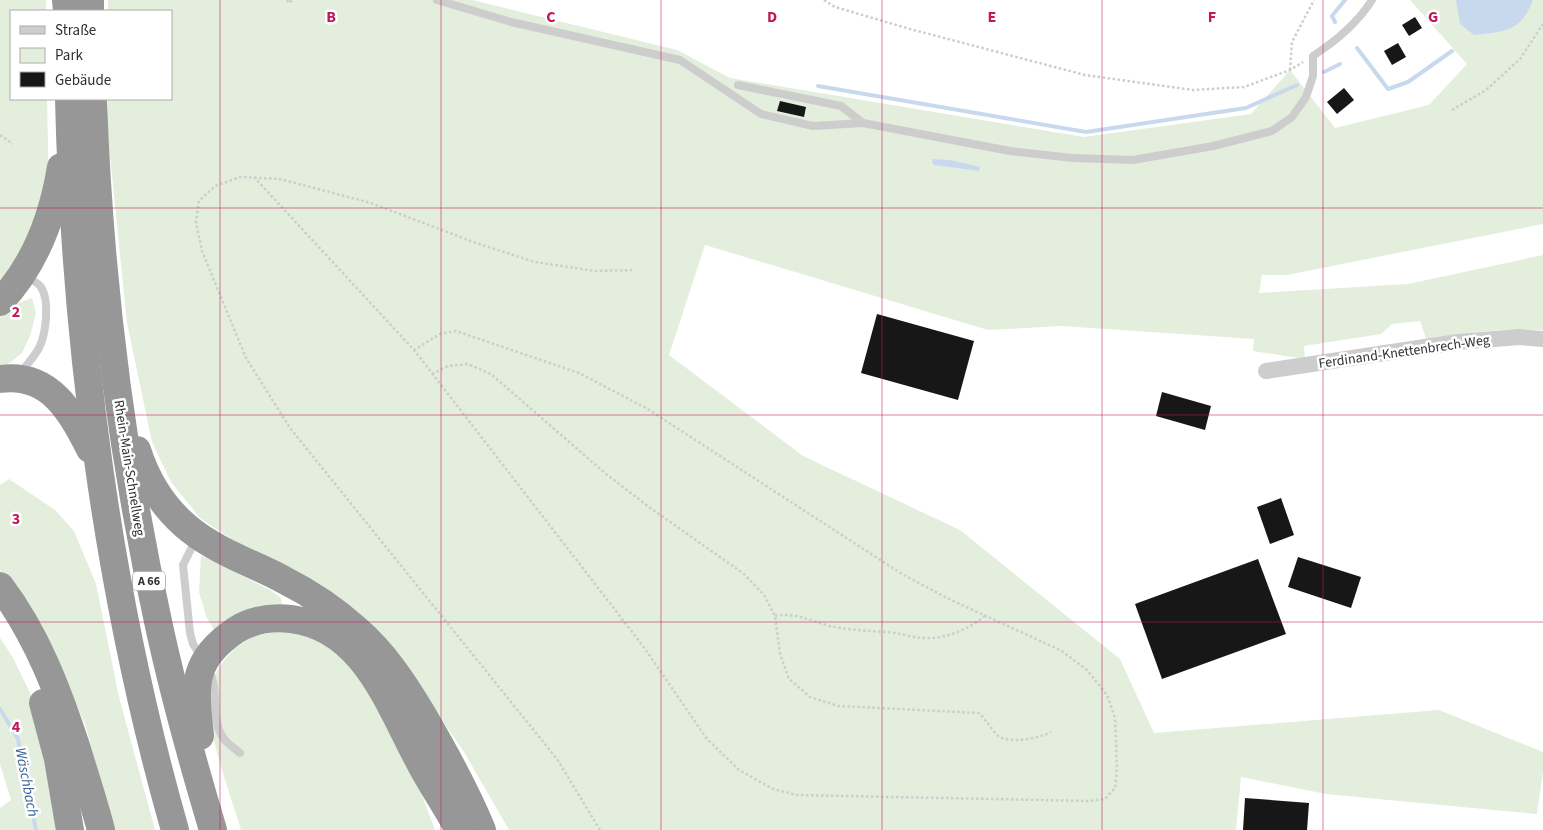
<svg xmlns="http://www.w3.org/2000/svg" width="1543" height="830" viewBox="0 0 1543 830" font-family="'Source Sans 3',sans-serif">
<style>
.green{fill:#e3eedd}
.water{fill:#c8d9ee}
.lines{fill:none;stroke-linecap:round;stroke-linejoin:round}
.stream{stroke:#c8d9ee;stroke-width:4}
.building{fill:#171717}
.path{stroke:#cdcdcd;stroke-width:2.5;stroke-dasharray:2.5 2.5;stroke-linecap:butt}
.lane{stroke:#cdcdcd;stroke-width:8}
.street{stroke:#cdcdcd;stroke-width:16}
.highway{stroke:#979797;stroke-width:28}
.grid{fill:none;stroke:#c2185b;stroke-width:1;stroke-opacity:0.55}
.labels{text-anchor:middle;stroke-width:5;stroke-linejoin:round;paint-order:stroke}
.shield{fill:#fff;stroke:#6e6e6e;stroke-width:1}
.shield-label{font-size:12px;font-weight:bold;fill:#303030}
.street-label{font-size:14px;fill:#303030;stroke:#fff}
.water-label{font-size:15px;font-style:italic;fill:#386297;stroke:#fff}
.grid-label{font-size:16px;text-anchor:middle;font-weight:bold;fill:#c2185b;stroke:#fff;stroke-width:5;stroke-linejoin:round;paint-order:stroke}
</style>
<rect width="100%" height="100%" fill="#fff"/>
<!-- green -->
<g class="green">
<path d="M0 0H46V11H11V99H47L49 189 39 225 0 289Z"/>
<path d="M108 0H472L677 50 730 78 1084 137 1251 114 1290 70 1335 128 1429 105 1467 64 1410 0H1543V224L1287 275H1262L1259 293 1408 284 1543 255V330C1504 328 1465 332 1427 341L1420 321 1392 324 1381 334 1304 346 1305 359 1253 351 1254 339 1062 326 988 330 705 245 669 355 803 456 960 530 1120 659 1154 733 1439 710 1543 752V771L1537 814 1326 794 1241 777 1236 830H509L464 752 417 684 312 583 236 542 200 518 171 482 152 442 127 323 108 136V99H171V11H108Z"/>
<path d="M32 298 36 313 30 336 22 353 0 371V317L16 304Z"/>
<path d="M9 479 55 510 74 531 96 584 119 697 155 830H114L85 724 43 631 0 570V485Z"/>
<path d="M201 555 272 591 281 598 282 606C258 611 234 614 214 630L206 616 199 592Z"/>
<path d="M295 630 319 637 351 661 414 774 435 830H241C230 793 210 742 209 704 208 679 225 653 246 641 261 632 279 632 295 630Z"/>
<path d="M0 638 13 658 32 697 59 830H0V808L11 800 0 764Z"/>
</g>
<!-- water -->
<g class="water">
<path d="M1456 0H1533C1521 32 1505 31 1474 35L1460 24Z"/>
<path d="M933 159 950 160 980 167 979 171 934 165 932 162Z"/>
</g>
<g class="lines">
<!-- stream -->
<g class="stream">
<path d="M1335 22 1332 16 1345 0"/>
<path d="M1357 48 1388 89 1408 82 1452 51"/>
<path d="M1324 72 1340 64"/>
<path d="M818 86 1086 132 1246 108 1297 85"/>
<path d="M0 709 18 739 36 830"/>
</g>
</g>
<!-- building -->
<g class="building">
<path d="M1415 17 1422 28 1409 36 1402 25Z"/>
<path d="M1398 43 1406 57 1392 65 1384 51Z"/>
<path d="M1344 88 1354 100 1337 114 1327 102Z"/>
<path d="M780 101 806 107 804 117 777 111Z"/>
<path d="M877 314 974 341 958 400 861 373Z"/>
<path d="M1162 392 1211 406 1205 430 1156 416Z"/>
<path d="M1281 498 1294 535 1270 544 1257 507Z"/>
<path d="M1298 557 1361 577 1351 608 1288 587Z"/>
<path d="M1258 559 1286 634 1162 679 1135 604Z"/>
<path d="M1245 798 1309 803 1307 830H1243Z"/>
</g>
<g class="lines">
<!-- path -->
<g class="path">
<path d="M287 0 289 3 292 0"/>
<path d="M824 0 835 7 910 29 1085 75 1193 90 1244 87 1290 70 1303 62"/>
<path d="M1290 70 1292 42 1314 0"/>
<path d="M1452 110 1486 90 1520 59 1543 24"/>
<path d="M0 135 13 144"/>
<path d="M254 177 414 350 643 646 707 739 739 770 773 789 797 795 1088 801 1105 799 1115 788 1117 768 1115 718 1107 695 1087 670 1062 651 949 599 902 574 646 408 579 373 456 331 440 334 414 350"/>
<path d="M432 374 448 366 468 364 491 374 606 474 649 507 744 574 764 595 775 616 780 654 789 679 810 697 838 706 979 713C986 720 991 728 997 735 1008 745 1040 738 1051 732"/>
<path d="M775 616C796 612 810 621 830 626 849 630 868 631 887 632 900 633 913 638 925 638 946 639 969 629 985 616"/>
<path d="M600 830 557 759 290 428 246 358 202 251 196 222 199 201 215 186 240 177 280 179 371 203 476 243 535 262 595 271 632 270"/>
</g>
<!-- lane -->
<g class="lane">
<path d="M437 0 511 22 680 60 761 114 813 126 863 123 1010 151 1073 158 1133 160 1213 146 1272 131 1292 117 1306 97 1313 76V56C1336 41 1357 24 1372 0"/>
<path d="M738 85 841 106 863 123"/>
<path d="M20 373C27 365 34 357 39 348 46 334 50 301 41 287 37 282 31 279 25 276"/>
<path d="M197 542 191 549 183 565 190 633 193 644 202 658"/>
<path d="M209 670C220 691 210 716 222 736 226 743 234 748 240 753"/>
</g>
<!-- street -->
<path class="street" d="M1266 371 1458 342 1519 337 1543 339"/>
<!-- highway -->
<g class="highway">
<path d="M66 0 67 11"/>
<path d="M90 0V11"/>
<path d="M69 99C75 342 108 596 175 830"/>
<path d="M93 99C99 276 121 453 159 626 174 695 193 763 213 830"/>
<path d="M0 302C35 265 53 217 61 167"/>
<path d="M0 379C50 372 71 412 90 449"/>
<path d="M137 450C150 491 175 524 213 545 236 559 261 567 284 580 310 593 335 610 356 629 383 652 403 682 421 712 444 751 465 789 482 830"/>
<path d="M0 586C37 635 58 691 77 749 85 776 94 803 101 830"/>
<path d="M43 703 58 759 70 830"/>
<path d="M200 736C195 687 190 661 236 630 252 620 272 617 291 619 364 628 388 704 419 761 431 784 446 806 459 830"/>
</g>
</g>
<!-- grid -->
<path class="grid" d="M220 0V830M441 0V830M661 0V830M882 0V830M1102 0V830M1323 0V830M0 208H1543M0 415H1543M0 622H1543"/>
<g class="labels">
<!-- shield labels -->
<rect class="shield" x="133" y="571.5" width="32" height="19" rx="4"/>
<g class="shield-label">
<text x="149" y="585">A 66</text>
</g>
<!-- street labels -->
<g class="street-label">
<text transform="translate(1404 351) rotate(-8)" y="5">Ferdinand-Knettenbrech-Weg</text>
<text transform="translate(130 468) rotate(81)" y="5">Rhein-Main-Schnellweg</text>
</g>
<!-- water labels -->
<g class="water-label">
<text transform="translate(27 782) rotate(79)" y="5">Wäschbach</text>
</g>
</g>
<g class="grid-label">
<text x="331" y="22">B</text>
<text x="551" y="22">C</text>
<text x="772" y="22">D</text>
<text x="992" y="22">E</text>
<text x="1212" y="22">F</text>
<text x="1433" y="22">G</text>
<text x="16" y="317">2</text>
<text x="16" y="524">3</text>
<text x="16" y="732">4</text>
</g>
<!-- legend -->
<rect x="10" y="10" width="162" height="90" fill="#ffffff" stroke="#acacac"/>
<rect x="20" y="26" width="25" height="8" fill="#cdcdcd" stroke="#acacac"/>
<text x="55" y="35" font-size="15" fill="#303030">Straße</text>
<rect x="20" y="48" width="25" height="15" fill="#e3eedd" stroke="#acacac"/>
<text x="55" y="60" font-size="15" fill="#303030">Park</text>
<rect x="20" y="72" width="25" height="15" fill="#171717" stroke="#acacac"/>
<text x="55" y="85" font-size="15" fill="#303030">Gebäude</text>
</svg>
